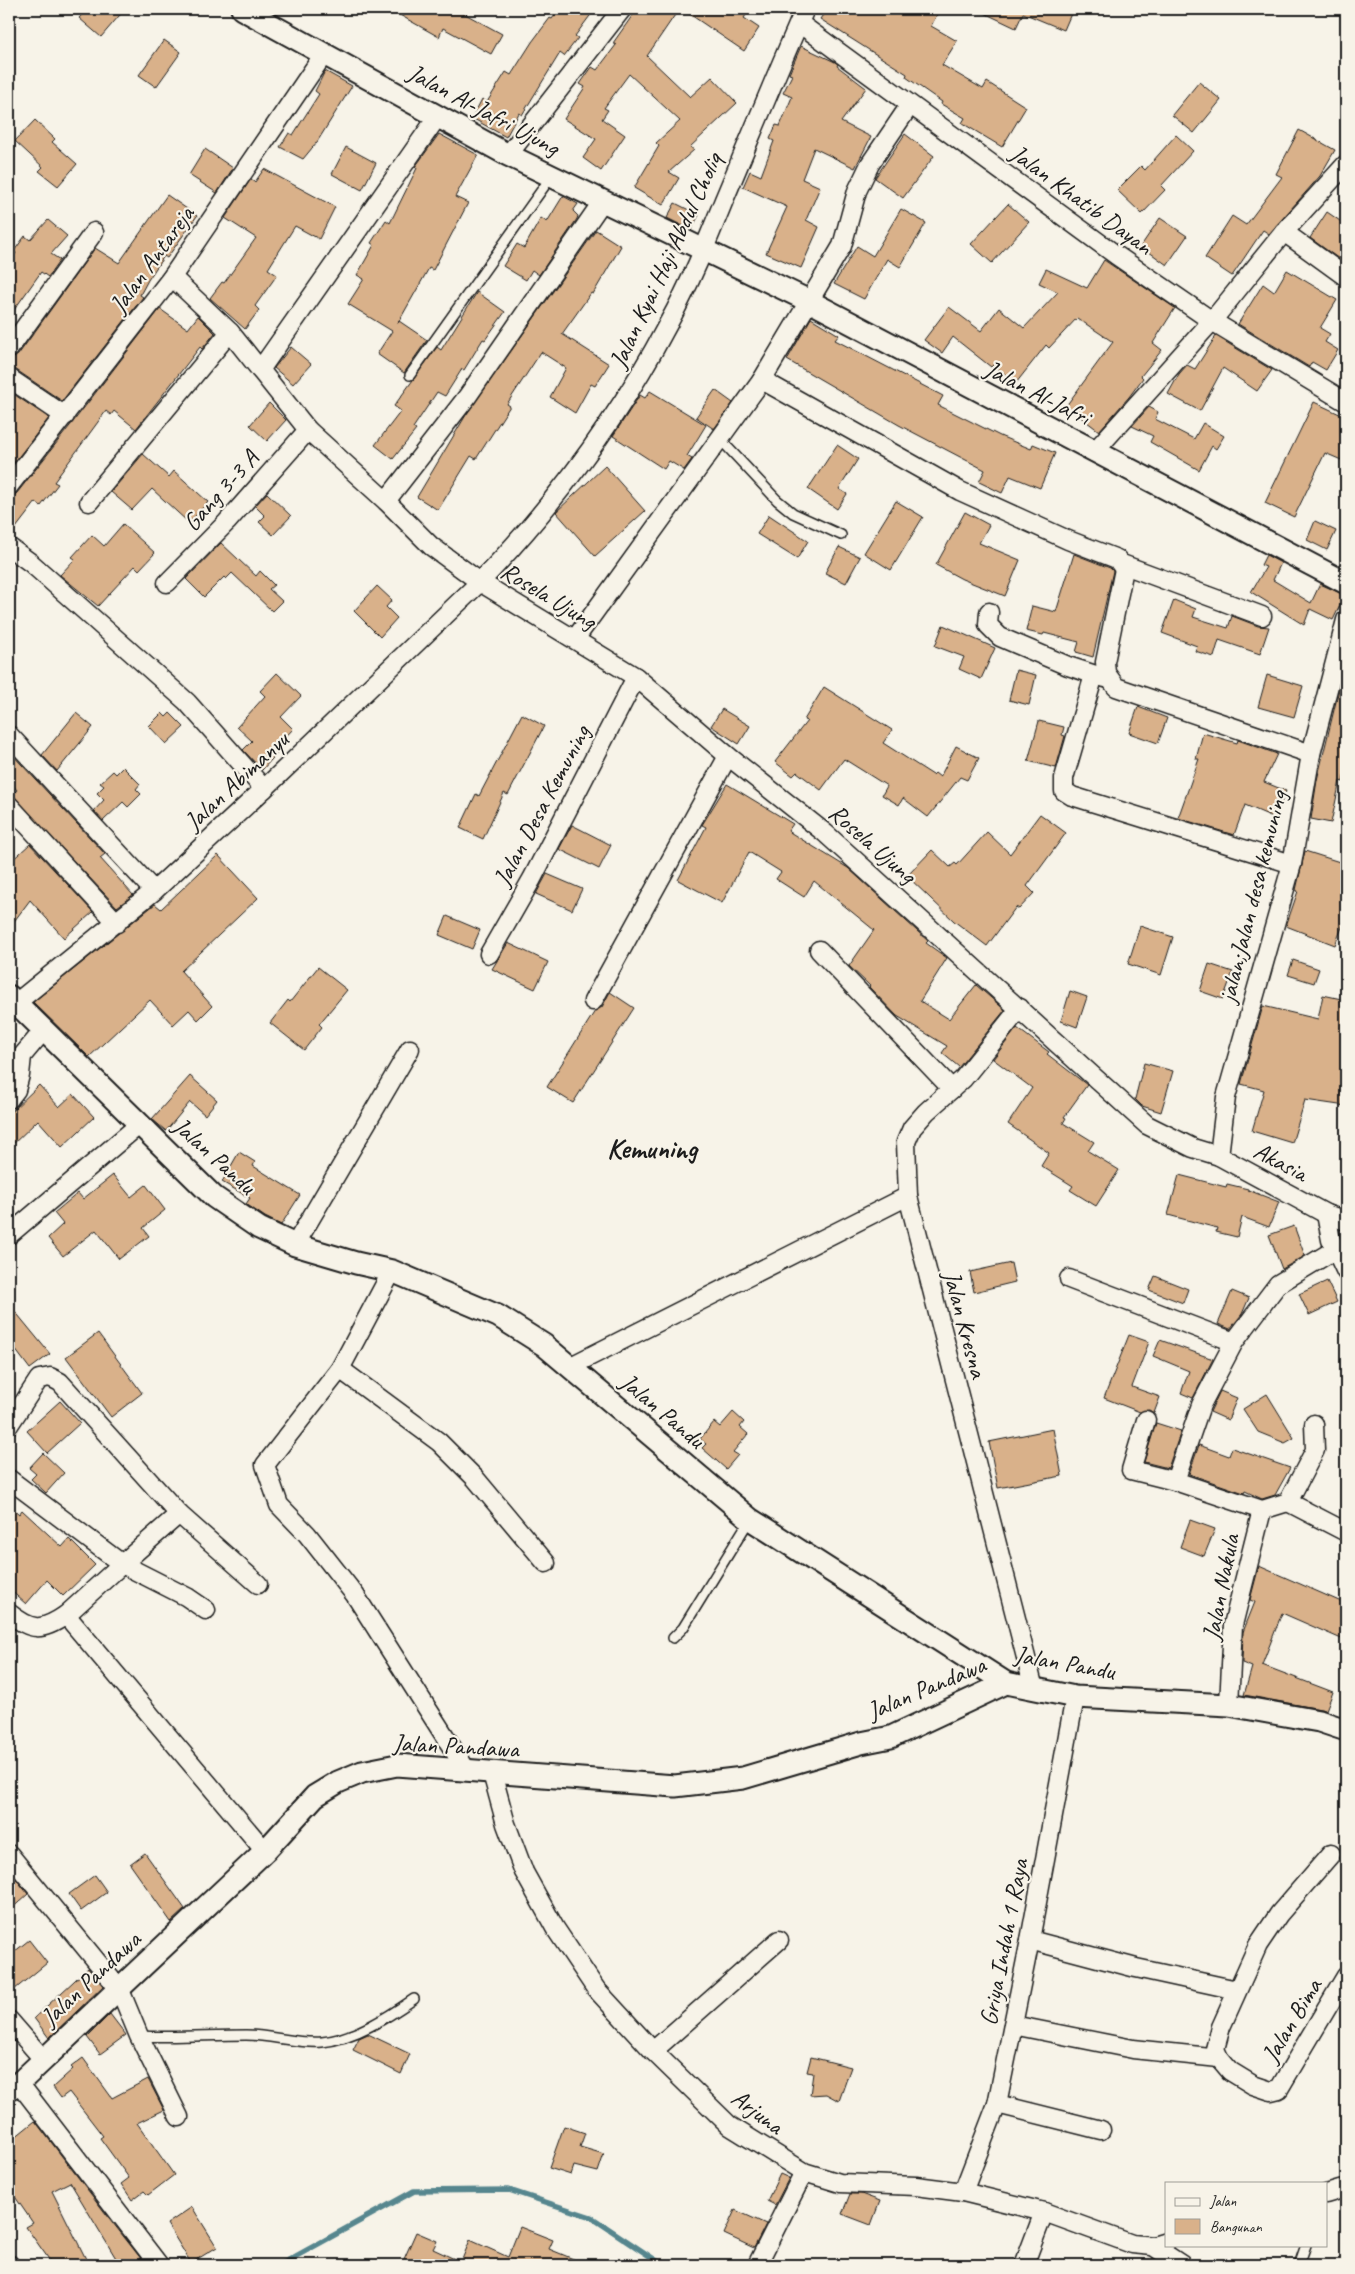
<svg xmlns="http://www.w3.org/2000/svg" width="1355" height="2274" viewBox="0 0 1355 2274" font-family="Caveat,sans-serif">
<style>
.lines{fill:none;stroke-linecap:round;stroke-linejoin:round}
.stream{stroke:#56868e;stroke-width:5.5}
.building{fill:#d9b18a;stroke:#1c1c1c}
.service-casing{stroke:#1c1c1c;stroke-width:12}
.minor-casing{stroke:#1c1c1c;stroke-width:21}
.tertiary-casing{stroke:#1c1c1c;stroke-width:25}
.service{stroke:#f7f3e8;stroke-width:9}
.minor{stroke:#f7f3e8;stroke-width:18}
.tertiary{stroke:#f7f3e8;stroke-width:21}
.labels{text-anchor:middle;stroke-width:4.5;stroke-linejoin:round;paint-order:stroke}
.street-label{font-size:25px;fill:#1c1c1c;stroke:#f7f3e8}
.quarter-label{font-size:28px;font-weight:bold;fill:#1c1c1c;stroke:#f7f3e8}
</style>
<rect width="100%" height="100%" fill="#f7f3e8"/>
<filter id="ink" filterUnits="userSpaceOnUse"><feTurbulence type="fractalNoise" baseFrequency=".02" numOctaves="2"/><feDisplacementMap in="SourceGraphic" scale="10" xChannelSelector="R" yChannelSelector="G"/><feConvolveMatrix kernelMatrix="1 2 1 2 8 2 1 2 1" color-interpolation-filters="sRGB"/></filter>
<g filter="url(#ink)">
<g class="lines">
<!-- stream -->
<path class="stream" d="M280 2265 414 2191 509 2190 591 2217 663 2265"/>
</g>
<!-- building -->
<g class="building">
<path d="M87 9H125L101 37 79 18Z"/>
<path d="M389 9H456L502 34 491 54 443 28 439 37Z"/>
<path d="M559 9H595L575 36 578 38 564 56 560 53 522 115 519 113 506 137 472 118 482 99 487 102 506 72 511 75 532 42 550 18 552 19Z"/>
<path d="M637 9H679L647 56 690 97 712 77 737 103 690 147 694 150 669 172 679 178 663 205 634 188 659 146 656 143 680 121 629 74 604 108 608 110 602 119 625 135 601 171 583 158 596 139 564 119 585 87 580 84 592 67 597 70 616 45 613 43Z"/>
<path d="M682 9H750L744 18 759 28 744 51Z"/>
<path d="M827 9H940L931 26 957 41 942 65 983 89 987 82 1026 107 1002 147 962 123 965 118 941 104 942 102 906 77 907 74 820 19Z"/>
<path d="M976 9H1073L1064 30 1023 13 1016 28Z"/>
<path d="M164 40 181 52 156 87 139 75Z"/>
<path d="M801 46 835 62 838 64 837 66 866 88 841 122 871 137 855 168 814 148 802 179 820 187 806 220 819 227 801 268 766 253 787 207 743 187 750 171 761 176 774 141 770 139 776 125 780 126 792 97 783 93 792 75 789 74Z"/>
<path d="M325 71 352 86 317 142 303 159 280 147 289 133 293 135 319 94 315 91Z"/>
<path d="M1199 82 1221 100 1194 133 1172 115Z"/>
<path d="M35 120 55 139 52 142 77 164 58 186 39 171 43 167 15 141Z"/>
<path d="M1299 130 1335 150 1320 176 1269 234 1263 230 1232 276 1205 258 1232 216 1246 225 1282 177 1276 174Z"/>
<path d="M439 134 478 155 455 197 468 203 433 270 429 268 398 323 399 321 427 340 404 373 377 354 392 331 348 304 364 279 357 275 374 245 371 243 386 220 390 223 417 168 415 167Z"/>
<path d="M905 134 934 156 903 198 875 178Z"/>
<path d="M1176 135 1193 151 1161 186 1165 190 1142 214 1117 190 1141 166 1145 170Z"/>
<path d="M346 147 376 163 362 190 332 174Z"/>
<path d="M205 149 233 168 217 193 189 175Z"/>
<path d="M264 169 335 207 319 239 295 226 268 269 277 275 255 306 259 310 245 329 210 298 222 282 224 283 256 238 225 218 251 179 255 182Z"/>
<path d="M167 195 197 216 167 258 164 256 148 280 140 295 143 297 62 401 15 369 9 368V361L18 355 95 248 119 263Z"/>
<path d="M563 196 578 204 573 211 578 216 577 219 539 275 532 270 526 280 503 266 517 244 524 248 541 218 547 222Z"/>
<path d="M675 203 699 215 691 230 667 218Z"/>
<path d="M1008 204 1029 222 992 263 971 244Z"/>
<path d="M901 209 926 223 900 267 887 259 864 299 834 284 857 246 873 256Z"/>
<path d="M1327 212 1346 225V264L1310 238Z"/>
<path d="M1160 218 1187 236 1167 265 1141 246Z"/>
<path d="M48 220 67 236 51 254 60 260 48 277 41 272 9 317V263L16 253 14 251 25 236 30 240Z"/>
<path d="M596 230 621 246 593 294 591 293 562 334 609 364 595 386 591 384 575 413 550 397 566 368 541 352 507 404 510 406 476 459 471 456 438 510 417 497 466 415Z"/>
<path d="M1104 260 1175 308 1153 343 1162 350 1141 376 1143 378 1129 397 1099 431 1066 406 1113 342 1077 318 1049 348 1046 345 1016 383 993 365 991 367 953 337 942 353 924 340 949 307 981 331 999 308 1024 328 1058 292 1039 283 1046 269 1087 288Z"/>
<path d="M1287 270 1337 300 1320 328 1330 334 1325 342 1338 350 1326 370 1312 362 1309 367 1238 324 1263 284 1274 292Z"/>
<path d="M477 292 505 312 485 340 483 339 464 370 462 369 445 396 437 392 413 428 416 430 393 459 375 445 401 411 394 406 437 347 441 350Z"/>
<path d="M160 309 188 329 198 316 215 333 202 349 200 347 136 429 114 411 111 415 106 411 54 482 58 484 41 506 36 502 9 537V500L17 493 73 422Z"/>
<path d="M811 318 839 335 835 340 943 396 938 405 1000 436 1031 449 1033 444 1055 453 1040 488 1010 476 1002 493 979 482 985 470 899 425 787 360Z"/>
<path d="M1216 336 1272 370 1257 391 1223 368 1200 411 1168 394 1179 374 1187 365 1195 369Z"/>
<path d="M291 347 311 364 293 384 274 368Z"/>
<path d="M715 390 733 403 714 429 696 417Z"/>
<path d="M9 391 49 418 9 469Z"/>
<path d="M650 391 706 425 687 456 692 459 684 470 669 461 664 469 613 436 640 395 645 398Z"/>
<path d="M1314 402 1346 417V462L1325 453 1294 517 1265 503Z"/>
<path d="M269 403 286 420 267 441 250 425Z"/>
<path d="M1149 407 1158 412 1155 419 1194 439 1203 423 1224 436 1216 449 1212 446 1199 470 1150 442 1153 436 1132 426Z"/>
<path d="M837 445 858 459 839 489 847 494 837 509 808 489Z"/>
<path d="M143 454 169 477 174 471 208 502 189 523 152 489 132 510 111 492Z"/>
<path d="M605 466 645 511 595 556 556 512Z"/>
<path d="M267 493 291 516 273 535 259 522 265 516 255 506Z"/>
<path d="M896 501 923 517 891 570 864 553Z"/>
<path d="M965 512 989 525 979 543 1020 560 1005 596 962 579 936 565Z"/>
<path d="M769 515 808 541 797 559 757 534Z"/>
<path d="M1315 521 1336 531 1327 550 1307 540Z"/>
<path d="M123 524 155 553 139 570 135 566 98 606 60 575 75 559 72 557 92 535 104 546Z"/>
<path d="M221 543 256 576 260 571 274 585 269 589 282 601 272 611 232 573 226 579 224 577 204 597 186 579Z"/>
<path d="M839 547 860 557 846 583 825 573Z"/>
<path d="M1074 554 1110 568 1113 571 1093 657 1076 652 1079 642 1044 633 1043 635 1026 631 1032 606 1056 612Z"/>
<path d="M1266 555 1281 563 1273 580 1311 603 1320 584 1345 595 1333 620 1310 609 1304 625 1251 592 1266 567 1261 565Z"/>
<path d="M377 586 392 600 386 607 397 618 380 637 354 611Z"/>
<path d="M1174 600 1196 609 1193 617 1228 628 1232 616 1258 626 1269 627 1260 654 1219 640 1214 657 1195 651 1197 646 1162 633Z"/>
<path d="M943 625 995 648 981 679 959 669 964 657 935 646Z"/>
<path d="M1016 670 1036 675 1029 705 1009 700Z"/>
<path d="M277 673 301 696 281 717 293 729 278 745 281 749 262 770 243 750 252 741 237 727 265 696 260 691Z"/>
<path d="M1267 675 1303 686 1294 717 1258 707Z"/>
<path d="M1341 681H1346V767L1343 782 1340 781 1331 823 1311 819 1317 780Z"/>
<path d="M824 687 892 730 883 743 933 775 935 773 940 777 956 746 979 758 967 780 960 777 928 817 903 798 899 805 882 795 887 786 844 759 821 790 797 772 793 776 775 762 807 721 804 720Z"/>
<path d="M1138 707 1167 718 1158 743 1129 733Z"/>
<path d="M722 709 750 726 739 744 711 726Z"/>
<path d="M76 713 93 727 57 771 42 755Z"/>
<path d="M162 713 166 717 170 713 184 727 166 744 149 726Z"/>
<path d="M522 714 544 726 508 795 504 793 483 839 460 828 476 794 479 796Z"/>
<path d="M1039 721 1064 727 1062 735 1065 736 1056 768 1028 761Z"/>
<path d="M1203 733 1237 743 1238 740 1277 754 1264 782 1286 791 1275 818 1245 805 1234 835 1178 818 1199 759H1196Z"/>
<path d="M9 751 105 854 100 858 133 895 117 907 12 795 17 790 9 781Z"/>
<path d="M123 767 140 784 136 789 141 794 128 807 123 802 103 821 94 811 104 800 97 793 104 786 100 783 113 771 116 774Z"/>
<path d="M727 784 793 824 788 831 848 868 928 941 926 943 947 958 920 1001 949 1019 976 985 1005 1010 959 1067 942 1053 947 1046 897 1016 869 987 870 986 849 966 874 930 814 881 804 897 776 879 781 872 749 852 722 903 678 880 706 827 702 825Z"/>
<path d="M1040 814 1066 833 1027 886 1034 893 1019 909 1016 907 987 946 954 921 907 876 932 850 950 867 955 863 957 865 987 832 1010 854Z"/>
<path d="M572 825 611 845 599 869 559 849Z"/>
<path d="M30 844 93 912 64 938 30 900 9 928V863Z"/>
<path d="M1305 851 1346 864V917L1335 945 1286 926 1298 891 1296 890Z"/>
<path d="M218 855 258 898 181 971 212 1006 198 1020 189 1010 173 1025 150 1000 89 1057 33 1002 155 904 161 909Z"/>
<path d="M547 874 582 889 572 910 536 894Z"/>
<path d="M447 916 480 930 472 949 439 935Z"/>
<path d="M1140 926 1173 937 1161 975 1128 964Z"/>
<path d="M508 943 548 962 535 989 492 969Z"/>
<path d="M1293 960 1319 969 1314 983 1288 975Z"/>
<path d="M1209 964 1233 972 1223 999 1200 991Z"/>
<path d="M318 967 347 990 319 1024 322 1027 304 1050 270 1023 288 1000 290 1002Z"/>
<path d="M1070 991 1087 997 1077 1027 1061 1021Z"/>
<path d="M610 992 634 1008 573 1103 547 1087 595 1011 602 1007Z"/>
<path d="M1323 995 1346 1000V1106L1305 1100 1292 1143 1252 1131 1264 1090 1241 1084 1263 1006 1318 1019Z"/>
<path d="M1017 1028 1049 1052 1047 1054 1087 1085 1064 1117 1066 1118 1063 1123 1094 1142 1088 1151 1119 1170 1096 1206 1070 1190 1073 1186 1041 1166 1049 1153 1008 1124 1032 1088 993 1059Z"/>
<path d="M1144 1063 1173 1071 1161 1112 1142 1106 1135 1099Z"/>
<path d="M190 1076 217 1100 205 1115 190 1102 166 1131 152 1119Z"/>
<path d="M39 1085 59 1107 73 1094 94 1117 62 1147 38 1120 9 1148V1114Z"/>
<path d="M239 1152 255 1162 253 1166 300 1195 281 1225 265 1217 246 1204 250 1198 222 1182Z"/>
<path d="M113 1175 131 1197 146 1185 165 1210 143 1228 149 1236 119 1259 96 1230 63 1256 48 1238 63 1224 54 1213 78 1193 83 1199Z"/>
<path d="M1179 1175 1226 1187 1227 1184 1248 1189V1190L1279 1202 1269 1227 1242 1217 1237 1237 1216 1232 1217 1228 1168 1215Z"/>
<path d="M1294 1226 1305 1256 1282 1269 1269 1235Z"/>
<path d="M1011 1263 1015 1282 974 1292 970 1272Z"/>
<path d="M1155 1276 1188 1289 1183 1303 1149 1290Z"/>
<path d="M1327 1281 1337 1302 1309 1315 1299 1294Z"/>
<path d="M1232 1291 1249 1298 1242 1314 1230 1329 1218 1324Z"/>
<path d="M9 1304 50 1354 30 1369 9 1341Z"/>
<path d="M98 1333 142 1393 111 1417 66 1357Z"/>
<path d="M1129 1335 1149 1342 1132 1387 1160 1397 1154 1413 1149 1410 1140 1412 1104 1398Z"/>
<path d="M1160 1340 1213 1359 1193 1398 1181 1393 1189 1371 1153 1356Z"/>
<path d="M1220 1391 1237 1398 1228 1420 1210 1412Z"/>
<path d="M1267 1394 1294 1438 1285 1443 1258 1432 1243 1409Z"/>
<path d="M60 1401 80 1423 47 1453 27 1431Z"/>
<path d="M733 1412 744 1422 740 1427 748 1434 733 1452 738 1455 726 1469 702 1448 706 1444 700 1439 714 1422 720 1427Z"/>
<path d="M1156 1423 1181 1431 1168 1468 1144 1462Z"/>
<path d="M1053 1429 1062 1476 998 1488 989 1442Z"/>
<path d="M1199 1445 1229 1456 1232 1448 1290 1468 1275 1495 1262 1499 1245 1491 1244 1493 1189 1474Z"/>
<path d="M43 1453 64 1473 46 1493 31 1479 36 1474 29 1468Z"/>
<path d="M9 1505 19 1514 22 1510 62 1547 69 1539 95 1565 63 1596 47 1580 26 1604 9 1589Z"/>
<path d="M1190 1520 1215 1529 1204 1556 1180 1547Z"/>
<path d="M1259 1566 1346 1604V1641L1282 1613 1262 1665 1333 1692 1326 1710 1244 1695 1252 1667 1242 1663 1243 1632 1255 1602 1250 1600Z"/>
<path d="M145 1853 185 1909 171 1922 130 1864Z"/>
<path d="M9 1870 28 1894 9 1911Z"/>
<path d="M95 1875 107 1892 81 1911 69 1894Z"/>
<path d="M29 1940 47 1963 9 1994V1956Z"/>
<path d="M88 1968 103 1986 49 2038 34 2018Z"/>
<path d="M110 2014 126 2035 100 2054 87 2037Z"/>
<path d="M368 2034 410 2054 401 2074 353 2050 359 2038Z"/>
<path d="M811 2057 851 2067 839 2101 826 2094 810 2095 813 2073 807 2072Z"/>
<path d="M83 2058 112 2098 148 2079 164 2110 137 2123 174 2175 148 2195 144 2191 132 2200 121 2184 129 2178 100 2138 103 2136 69 2092 61 2098 53 2087 73 2069 71 2067Z"/>
<path d="M35 2121 113 2223 146 2265H120L70 2182 52 2191 89 2265H53L26 2227 33 2223 9 2188V2142Z"/>
<path d="M564 2126 585 2133 580 2147 604 2154 598 2172 574 2166 571 2175 549 2168Z"/>
<path d="M780 2174 789 2178 775 2205 767 2201Z"/>
<path d="M850 2194H861L880 2201 871 2225 842 2214Z"/>
<path d="M192 2207 217 2247 191 2263 167 2224Z"/>
<path d="M735 2210 766 2224 754 2248 724 2234Z"/>
<path d="M520 2227 553 2240 549 2249 588 2265H417L404 2259 416 2232 437 2241 433 2249 461 2262 470 2240 508 2257Z"/>
</g>
<g class="lines">
<!-- service casing -->
<g class="service-casing">
<g id="service">
<path d="M410 375 551 177"/>
<path d="M720 439 777 500 793 513 841 535"/>
<path d="M673 1638 683 1628 750 1519"/>
<path d="M139 2036C175 2038 210 2035 246 2035 271 2035 297 2044 322 2042 354 2039 388 2017 414 1999"/>
<path d="M1299 2265 1306 2245"/>
</g>
</g>
<!-- minor casing -->
<g class="minor-casing">
<g id="minor">
<path d="M799 23 1116 255 1212 321 1346 402"/>
<path d="M508 155 622 9"/>
<path d="M1284 232 1346 277"/>
<path d="M172 277 230 332 308 430 386 501 431 546 480 582 636 677 728 756 825 833 1147 1125 1193 1148 1219 1156 1326 1214 1346 1221"/>
<path d="M9 349 94 232"/>
<path d="M260 370 438 116"/>
<path d="M9 378 65 416"/>
<path d="M762 380 960 491 1068 540 1117 559 1124 569 1105 662 1106 673 1116 687 1311 754"/>
<path d="M1094 452 1212 321 1284 232 1346 164"/>
<path d="M9 486 172 277 324 54"/>
<path d="M386 501 467 397 602 202"/>
<path d="M89 502 230 332"/>
<path d="M9 547 31 563 187 702 264 789"/>
<path d="M1122 564 1262 616"/>
<path d="M167 583 227 522 308 430"/>
<path d="M989 612 988 625 1000 637 1068 666 1105 678"/>
<path d="M575 639 762 380 842 246 857 191 870 164 910 105"/>
<path d="M1094 675 1064 778V791L1072 796 1292 864"/>
<path d="M9 735 154 891"/>
<path d="M9 805 117 923"/>
<path d="M819 950 952 1089"/>
<path d="M489 954 532 879 636 677"/>
<path d="M593 1001 728 756"/>
<path d="M16 1003 154 891 264 789 480 582C554 505 618 419 668 324 690 284 707 242 724 200 751 136 777 72 805 9"/>
<path d="M1020 1008 963 1079 926 1112 912 1128 906 1142 908 1196 1034 1689"/>
<path d="M9 1099 16 1090 20 1075 22 1056 43 1031"/>
<path d="M1219 1156 1226 1097 1292 864 1311 754 1346 620"/>
<path d="M1326 1214 1331 1240 1346 1272"/>
<path d="M9 1235 140 1124"/>
<path d="M295 1245 410 1049"/>
<path d="M392 1271 340 1369 265 1465 279 1505 307 1534 355 1595 467 1771"/>
<path d="M1069 1279 1234 1342"/>
<path d="M569 1367 908 1196"/>
<path d="M340 1369 439 1442 475 1478 546 1563"/>
<path d="M1146 1420 1131 1470 1175 1481"/>
<path d="M1314 1424 1315 1450 1288 1502 1262 1510 1175 1481 1201 1405 1234 1342 1278 1284 1336 1249"/>
<path d="M9 1425 39 1379 50 1377 60 1382 179 1514 258 1584"/>
<path d="M9 1479 122 1564 66 1615"/>
<path d="M1288 1502 1346 1532"/>
<path d="M179 1514 122 1564 187 1597 206 1610"/>
<path d="M9 1613C32 1631 41 1632 66 1615L265 1851"/>
<path d="M1229 1705 1233 1625 1262 1510"/>
<path d="M492 1773 506 1824 524 1872 555 1928 596 1989 653 2051 730 2126 804 2172 840 2183 916 2186 963 2192 1044 2212 1132 2244 1153 2246 1166 2242"/>
<path d="M9 1854 120 1990 139 2036 179 2117"/>
<path d="M1331 1854 1279 1914 1258 1945 1221 2027 1215 2049 1219 2058 1230 2071 1253 2085 1271 2091 1279 2089 1346 1976"/>
<path d="M1030 1940 1136 1968 1237 1990"/>
<path d="M9 2020 43 2059"/>
<path d="M1013 2025 1133 2049 1219 2058"/>
<path d="M653 2051 779 1940"/>
<path d="M19 2083 159 2265"/>
<path d="M997 2104 1101 2130"/>
<path d="M963 2192 997 2104 1030 1940 1075 1697"/>
<path d="M1326 2194 1346 2188"/>
<path d="M1153 2246 1182 2265"/>
<path d="M9 2264 10 2265"/>
<path d="M757 2265 804 2172"/>
<path d="M1024 2265 1044 2212"/>
</g>
</g>
<!-- tertiary casing -->
<g class="tertiary-casing">
<g id="tertiary">
<path d="M242 9 508 155 809 301 1346 583"/>
<path d="M9 996 214 1197 259 1228 295 1245 356 1263 392 1271 498 1316 544 1345 750 1519 1006 1683 1075 1697 1229 1705 1319 1721 1346 1730"/>
<path d="M9 2089 19 2083 265 1851 315 1796 338 1782 362 1772 397 1765 675 1786 743 1778 861 1743 891 1737 1006 1683"/>
</g>
</g>
<!-- service -->
<use href="#service" class="service"/>
<!-- minor -->
<use href="#minor" class="minor"/>
<!-- tertiary -->
<use href="#tertiary" class="tertiary"/>
</g>
</g>
<g class="labels">
<!-- street labels -->
<g class="street-label">
<text transform="translate(484 109) rotate(28)" y="9">Jalan Al-Jafri Ujung</text>
<text transform="translate(1082 199) rotate(36)" y="9">Jalan Khatib Dayan</text>
<text transform="translate(151 259) rotate(-54)" y="9">Jalan Antareja</text>
<text transform="translate(665 260) rotate(-65)" y="9">Jalan Kyai Haji Abdul Choliq</text>
<text transform="translate(1038 392) rotate(27)" y="9">Jalan Al-Jafri</text>
<text transform="translate(220 490) rotate(-48)" y="9">Gang 3-3 A</text>
<text transform="translate(549 595) rotate(31)" y="9">Rosela Ujung</text>
<text transform="translate(236 780) rotate(-43)" y="9">Jalan Abimanyu</text>
<text transform="translate(541 805) rotate(-62)" y="9">Jalan Desa Kemuning</text>
<text transform="translate(873 843) rotate(41)" y="9">Rosela Ujung</text>
<text transform="translate(1252 896) rotate(-76)" y="9">jalan;Jalan desa kemuning</text>
<text transform="translate(215 1155) rotate(42)" y="9">Jalan Pandu</text>
<text transform="translate(1281 1161) rotate(28)" y="9">Akasia</text>
<text transform="translate(966 1324) rotate(75)" y="9">Jalan Kresna</text>
<text transform="translate(663 1410) rotate(40)" y="9">Jalan Pandu</text>
<text transform="translate(1220 1587) rotate(-79)" y="9">Jalan Nakula</text>
<text transform="translate(1065 1662) rotate(10)" y="9">Jalan Pandu</text>
<text transform="translate(926 1687) rotate(-23)" y="9">Jalan Pandawa</text>
<text transform="translate(456 1745) rotate(3)" y="9">Jalan Pandawa</text>
<text transform="translate(1003 1942) rotate(-79)" y="9">Griya Indah 1 Raya</text>
<text transform="translate(90 1978) rotate(-43)" y="9">Jalan Pandawa</text>
<text transform="translate(1291 2020) rotate(-59)" y="9">Jalan Bima</text>
<text transform="translate(758 2111) rotate(37)" y="9">Arjuna</text>
</g>
<!-- quarter labels -->
<g class="quarter-label">
<text x="652" y="1158">Kemuning</text>
</g>
</g>
<!-- margin -->
<rect width="1355" height="2274" fill="none" stroke="#f7f3e8" stroke-width="30"/>
<rect x="15" y="15" width="1325" height="2244" fill="none" stroke="#1c1c1c" stroke-width="2" filter="url(#ink)"/>
<!-- legend -->
<rect x="1165" y="2182" width="162" height="65" fill="#f7f3e8" stroke="#9f9d96"/>
<rect x="1175" y="2198" width="25" height="8" fill="#f7f3e8" stroke="#9f9d96"/>
<text x="1210" y="2206" font-size="15" fill="#1c1c1c">Jalan</text>
<rect x="1175" y="2219" width="25" height="15" fill="#d9b18a" stroke="#9f9d96"/>
<text x="1210" y="2232" font-size="15" fill="#1c1c1c">Bangunan</text>
</svg>
